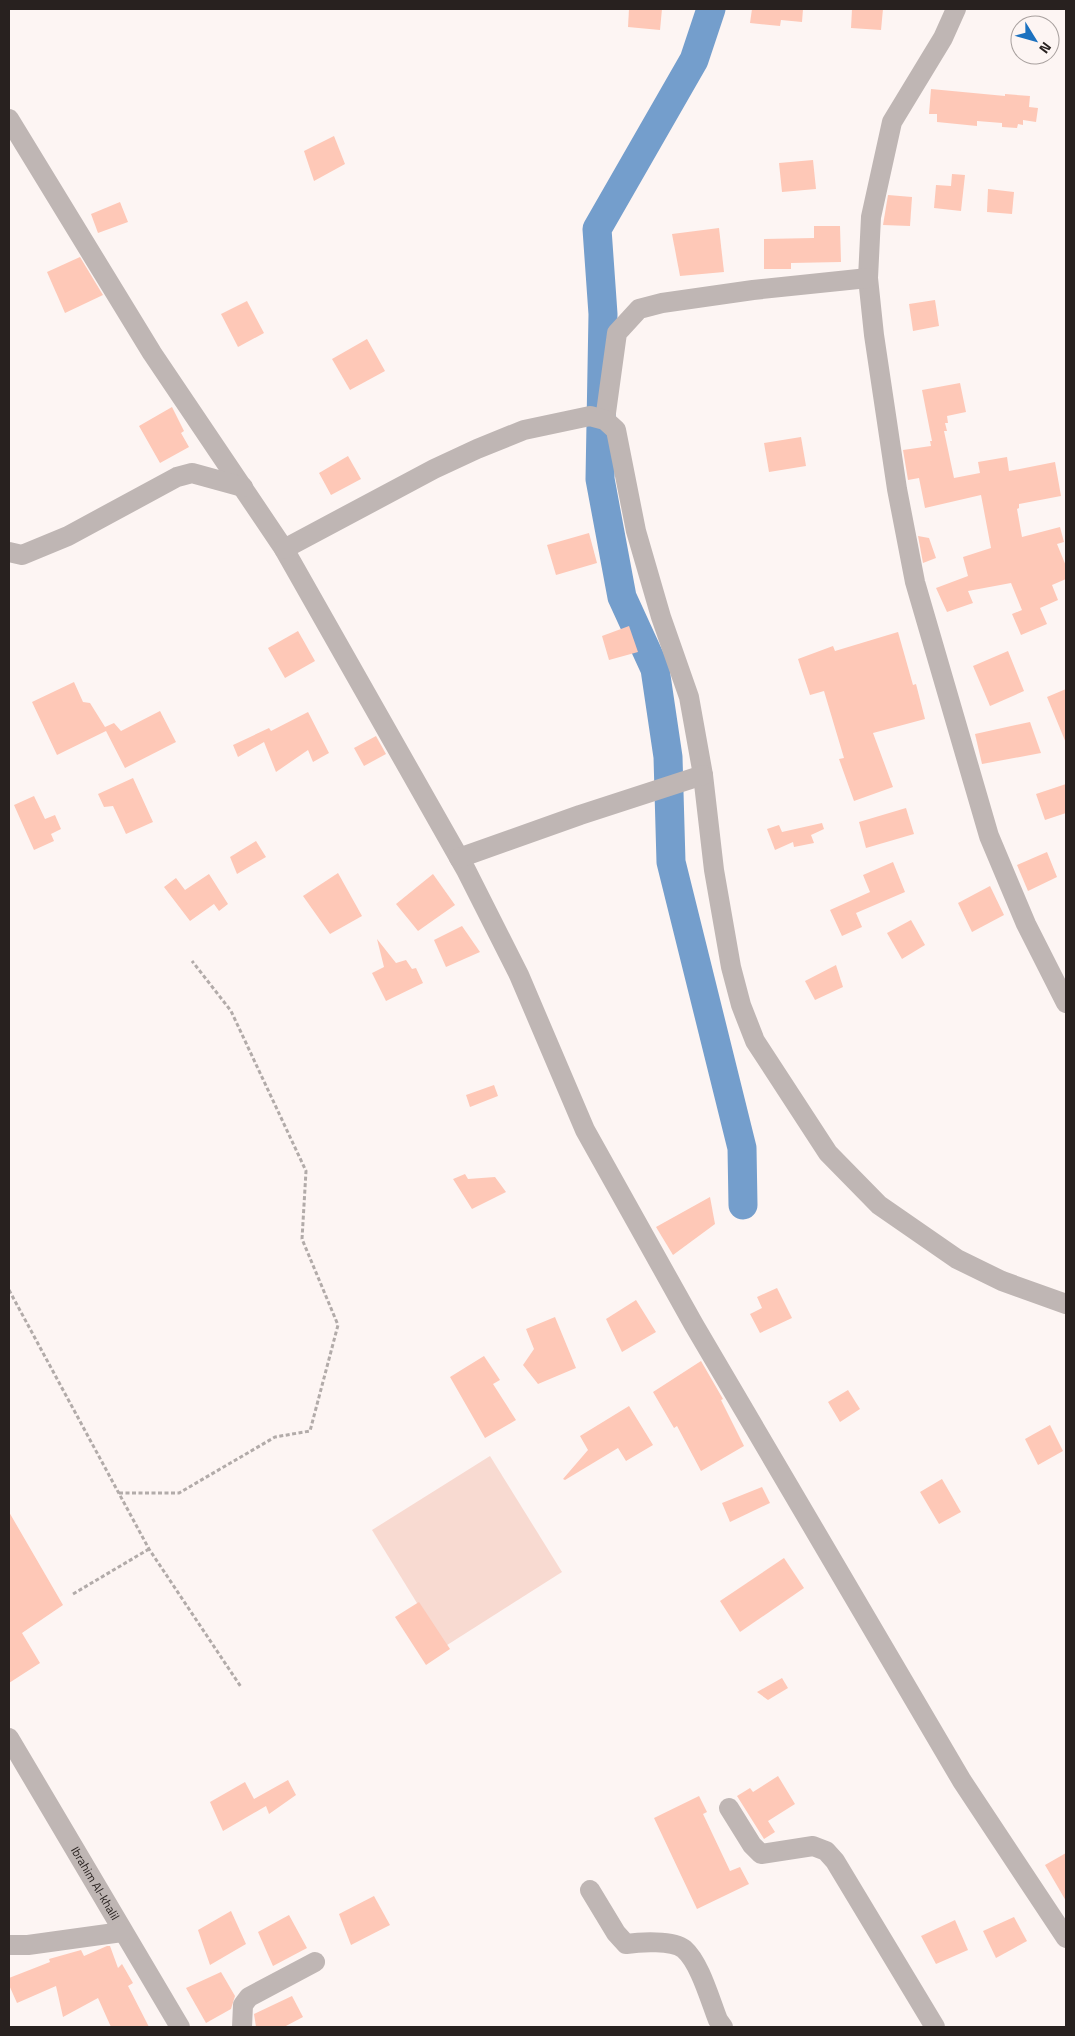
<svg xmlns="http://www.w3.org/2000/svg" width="1075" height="2036" viewBox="0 0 1075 2036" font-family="'Titillium Web',sans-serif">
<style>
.green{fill:#f8dad1}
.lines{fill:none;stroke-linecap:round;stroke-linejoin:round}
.river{stroke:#749ecc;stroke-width:29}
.building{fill:#fec8b7}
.path{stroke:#b2aba9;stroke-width:3;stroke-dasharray:4 2.5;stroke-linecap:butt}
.minor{stroke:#bfb6b4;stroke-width:20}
.labels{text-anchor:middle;stroke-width:4;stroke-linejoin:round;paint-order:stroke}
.street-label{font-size:12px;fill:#28211f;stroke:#fdf5f3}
</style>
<rect width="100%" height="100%" fill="#fdf5f3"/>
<!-- green -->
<path class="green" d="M490 1456 562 1572 444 1647 372 1530Z"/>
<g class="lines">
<!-- river -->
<path class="river" d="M711 9 694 60 597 229 603 314 600 479 622 597 655 669 668 757 671 862 742 1148 743 1205"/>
</g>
<!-- building -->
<g class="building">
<path d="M629 9H662L660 30 628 27Z"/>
<path d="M752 9H803L802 22 781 20 780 26 750 23Z"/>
<path d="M852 9H883L881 30 851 28Z"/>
<path d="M931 89 1005 96V94L1030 96 1029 107 1038 108 1036 122 1023 120V125L1018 124 1017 128 1002 127V123L977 121V126L937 122V114H929Z"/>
<path d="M334 136 345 164 314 181 304 151Z"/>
<path d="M813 160 816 189 782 192 779 163Z"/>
<path d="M952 174 965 175 961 211 934 208 936 185 951 186Z"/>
<path d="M988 189 1014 192 1012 214 987 212Z"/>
<path d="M888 195 912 197 910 226 883 225Z"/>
<path d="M120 202 128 222 98 233 91 214Z"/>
<path d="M814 226H840L841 262 791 263V269H764V239L814 238Z"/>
<path d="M719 228 724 272 680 276 672 234Z"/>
<path d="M80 257 103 295 65 313 47 272Z"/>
<path d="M935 300 939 326 913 331 909 304Z"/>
<path d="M247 301 264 333 238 347 221 314Z"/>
<path d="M367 339 385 371 350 390 332 359Z"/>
<path d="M960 383 966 412 947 416 948 423H945L947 431H944L954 478 980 473 978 462 1007 457 1009 471 1055 462 1061 496 1019 504V508L1017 509 1022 537 1060 527 1064 542 1057 544 1066 566V579L1052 585 1058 600 1040 608 1047 624 1021 635 1012 614 1022 610 1011 583 968 591 973 603 947 612 936 588 968 576 963 557 991 548 981 495 925 508 919 478 908 480 903 450 931 446 930 441H932L922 390Z"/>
<path d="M172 407 184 431 181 433 189 447 160 463 139 426Z"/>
<path d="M801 437 806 466 769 472 764 443Z"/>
<path d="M348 456 361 479 331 495 319 473Z"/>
<path d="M589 533 597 563 556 575 547 545Z"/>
<path d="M918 536 929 538 936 558 923 563Z"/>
<path d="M629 626 638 652 609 660 602 636Z"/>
<path d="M298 631 315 661 285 678 268 648Z"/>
<path d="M898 632 913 685 916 684 925 719 873 733 893 787 854 801 839 759 844 758 824 691 810 695 798 659 833 646 835 651Z"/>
<path d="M1008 651 1024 691 990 706 973 666Z"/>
<path d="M74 682 83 702 90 703 105 727 114 723 121 731 160 711 176 742 125 768 106 731 57 755 32 702Z"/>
<path d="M1066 689V743L1047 697Z"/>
<path d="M308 712 329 753 313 762 308 750 276 772 264 742 238 757 233 745 269 728 271 731Z"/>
<path d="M1030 722 1041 753 982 764 975 734Z"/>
<path d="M376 736 386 754 364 766 354 748Z"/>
<path d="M133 778 153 822 126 834 113 806 104 807 98 794Z"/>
<path d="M1066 784V813L1045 820 1036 794Z"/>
<path d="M34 796 45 819 55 815 61 829 51 834 54 841 34 850 14 805Z"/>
<path d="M906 808 914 834 866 848 859 822Z"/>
<path d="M822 823 824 829 811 835 814 843 794 847 793 842 775 850 767 829 779 825 782 832Z"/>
<path d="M256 841 266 857 237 874 230 857Z"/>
<path d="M1047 852 1057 877 1028 891 1017 865Z"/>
<path d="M893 862 905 892 856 913 862 927 842 936 830 910 870 892 863 875Z"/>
<path d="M338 873 362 916 330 934 303 896Z"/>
<path d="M209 874 228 904 219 911 214 904 190 921 164 887 176 878 185 890Z"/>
<path d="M433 874 455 905 418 931 396 904Z"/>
<path d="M990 886 1004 915 972 932 958 903Z"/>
<path d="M911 920 925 945 902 959 887 933Z"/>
<path d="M462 926 480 952 446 967 434 940Z"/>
<path d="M377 939 396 963 406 960 412 969 416 968 423 983 386 1001 372 973 384 967Z"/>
<path d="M836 965 843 987 815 1000 805 981Z"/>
<path d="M494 1085 498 1096 470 1107 466 1095Z"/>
<path d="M465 1174 468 1179 495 1177 506 1192 472 1209 453 1179Z"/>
<path d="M710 1197 715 1224 673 1255 656 1227Z"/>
<path d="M777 1288 792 1318 760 1333 750 1314 762 1308 757 1297Z"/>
<path d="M636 1300 656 1332 622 1352 606 1319Z"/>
<path d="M555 1317 576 1368 538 1384 523 1365 534 1349 526 1329Z"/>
<path d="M484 1356 500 1380 493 1384 516 1420 485 1438 450 1377Z"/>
<path d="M701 1361 723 1399 721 1400 744 1446 701 1471 677 1426 674 1428 653 1392Z"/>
<path d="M848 1390 860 1409 840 1422 828 1402Z"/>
<path d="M629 1406 653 1445 626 1461 618 1448 565 1480 563 1479 588 1450 580 1436Z"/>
<path d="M1050 1425 1063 1451 1038 1465 1025 1439Z"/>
<path d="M942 1479 961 1512 939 1524 920 1492Z"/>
<path d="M762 1487 770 1503 730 1522 722 1503Z"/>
<path d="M9 1512 63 1605 22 1633 40 1663 9 1683Z"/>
<path d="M784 1558 804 1588 740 1632 720 1601Z"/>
<path d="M419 1602 450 1649 426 1665 395 1617Z"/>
<path d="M782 1678 788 1688 768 1700 757 1692Z"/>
<path d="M778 1776 795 1804 768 1821 775 1832 764 1839 737 1796 750 1788 753 1792Z"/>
<path d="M288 1780 296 1795 269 1814 266 1806 223 1831 210 1802 245 1782 254 1799Z"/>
<path d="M699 1796 707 1812 703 1814 730 1871 740 1867 749 1884 697 1909 654 1818Z"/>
<path d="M1066 1853V1901L1045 1865Z"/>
<path d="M374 1896 390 1925 351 1945 339 1914Z"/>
<path d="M231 1911 246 1944 210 1965 198 1930Z"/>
<path d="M289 1915 307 1948 273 1966 258 1932Z"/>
<path d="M1014 1917 1027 1941 996 1958 983 1931Z"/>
<path d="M955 1920 968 1950 936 1964 921 1936Z"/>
<path d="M107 1946H110L118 1968 122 1964 133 1983 128 1986 149 2027H111L98 1998 63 2017 56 1986 17 2003 9 1985V1978L50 1962 49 1959 81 1950 84 1956Z"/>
<path d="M221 1972 235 1996 231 2009 206 2023 186 1988Z"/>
<path d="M292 1996 303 2017 284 2027H256L254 2014Z"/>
</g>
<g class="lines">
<!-- path -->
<g class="path">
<path d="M9 1290 149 1549 241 1687"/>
<path d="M119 1493H179L275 1437 310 1431 338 1325 302 1239 306 1171 231 1011 192 961"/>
<path d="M73 1594 149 1549"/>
</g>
<!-- minor -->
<g class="minor">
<path d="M956 9 943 38 892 122 871 217 868 278 874 335 897 489 915 582 989 836 1026 924 1066 1003"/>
<path d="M9 119 152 353 284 549 466 870 519 975 585 1130 694 1325 962 1781 1066 1938"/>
<path d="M605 420 617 333 639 309 662 303 753 290 868 278"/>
<path d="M284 549 434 469 477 449 524 430 590 416 605 420 616 430 636 531 661 617 689 697 703 775 714 870 731 967 741 1005 755 1041 828 1153 879 1205 957 1259 1002 1281 1066 1304"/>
<path d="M9 552 22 555 68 536 177 477 192 473 243 487"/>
<path d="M459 858 580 815 703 775"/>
<path id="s1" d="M9 1738 180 2027"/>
<path d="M729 1808 752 1845 761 1854 813 1846 826 1851 835 1861 935 2027"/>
<path d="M590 1890 616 1933 626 1944C640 1942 673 1940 684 1949 700 1963 710 2000 718 2020L723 2027"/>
<path d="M9 1945H28L122 1932"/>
<path d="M242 2027 243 2005 249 1997 315 1962"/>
</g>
</g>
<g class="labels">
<!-- street labels -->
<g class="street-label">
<text dy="4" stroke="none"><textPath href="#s1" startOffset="169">Ibrahim Al-khalil</textPath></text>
</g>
</g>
<!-- border -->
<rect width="1075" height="2036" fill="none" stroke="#28211f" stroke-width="20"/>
<!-- north arrow -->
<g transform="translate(1035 40) rotate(127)"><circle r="24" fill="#fdf5f3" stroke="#a8a09e"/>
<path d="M0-4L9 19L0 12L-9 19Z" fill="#1c71bf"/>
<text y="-8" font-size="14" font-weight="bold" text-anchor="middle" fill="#28211f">N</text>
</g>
</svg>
